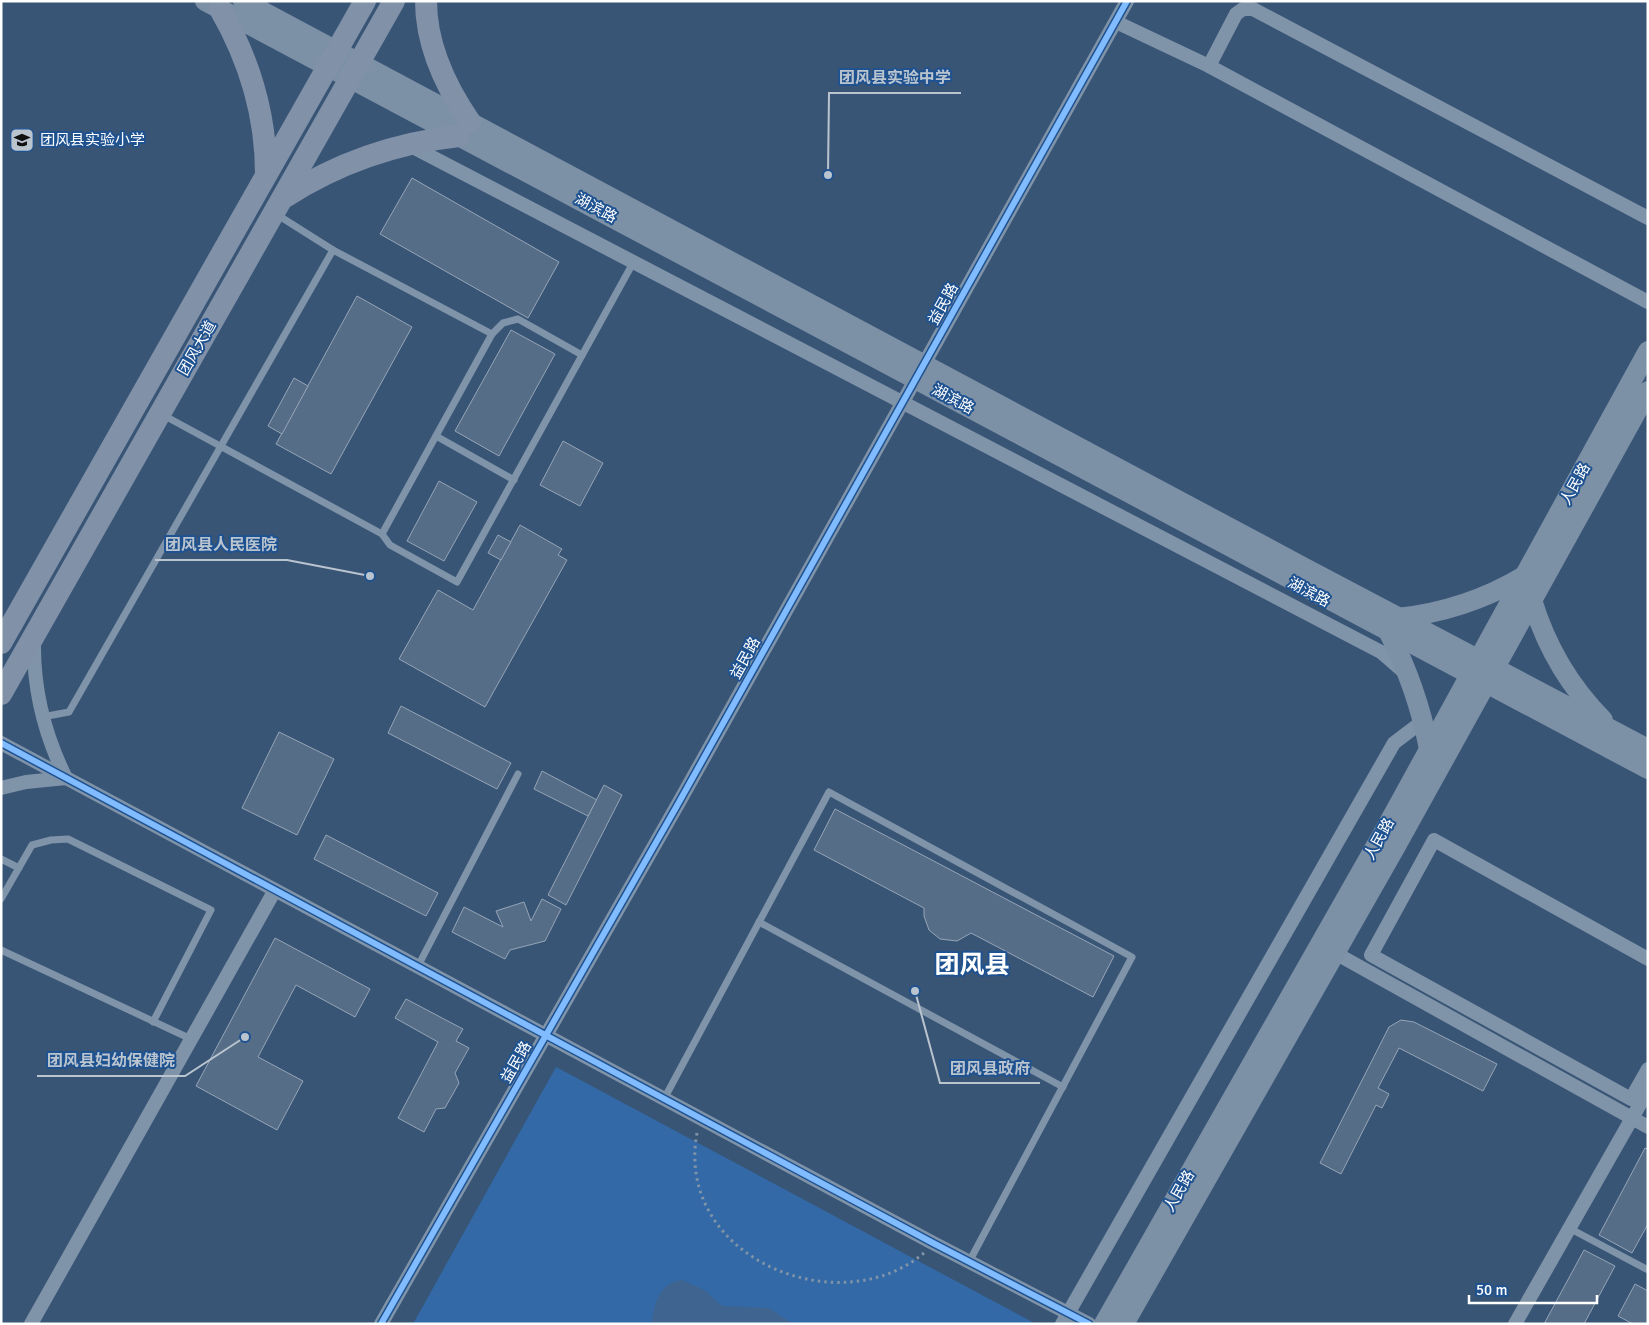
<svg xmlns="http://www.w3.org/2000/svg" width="1649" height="1325" viewBox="0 0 1649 1325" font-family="Signika,'Noto Sans SC',sans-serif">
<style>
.green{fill:#3369a6}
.water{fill:#3f648f}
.building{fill:#566d87;stroke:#95a5b7}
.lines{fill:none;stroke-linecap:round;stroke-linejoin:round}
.path{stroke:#8094a9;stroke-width:3;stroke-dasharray:2.5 4;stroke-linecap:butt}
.lane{stroke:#8094a9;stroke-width:7}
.street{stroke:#8094a9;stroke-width:14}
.secondary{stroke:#7c90a6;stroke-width:20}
.primary{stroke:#8091a8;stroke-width:22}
.cycleway-casing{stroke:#1f5290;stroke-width:9}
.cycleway{stroke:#80bcff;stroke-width:6}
.labels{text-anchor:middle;stroke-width:4;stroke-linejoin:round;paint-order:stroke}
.poi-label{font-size:15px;fill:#fff;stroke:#1f5290;text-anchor:start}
.street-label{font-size:15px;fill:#fff;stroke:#1f5290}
.town-label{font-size:25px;font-weight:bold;fill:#fff;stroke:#1f5290}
.leader{fill:none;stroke:#bac4cf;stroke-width:2}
.callout-dot{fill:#bac4cf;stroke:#1f5290;stroke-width:2}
.callout-label{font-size:16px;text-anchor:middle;font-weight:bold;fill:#bac4cf;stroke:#1f5290;stroke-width:4;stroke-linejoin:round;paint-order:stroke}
</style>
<rect width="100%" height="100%" fill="#395576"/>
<!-- green -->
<path class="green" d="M556 1067 1036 1324H413Z"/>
<!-- water -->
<path class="water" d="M682 1280 704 1290 722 1306 769 1308 793 1324H652C654 1304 659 1283 682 1280Z"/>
<!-- building -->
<g class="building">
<path d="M412 178 559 262 528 318 380 234Z"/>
<path d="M357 296 412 327 331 474 276 444Z"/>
<path d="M511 330 555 354 499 456 455 431Z"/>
<path d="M294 378 308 386 282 434 268 426Z"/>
<path d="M563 441 603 463 580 506 540 485Z"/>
<path d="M439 481 477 502 444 561 407 541Z"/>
<path d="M520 525 562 549 558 555 567 560 485 707 399 659 438 590 473 610Z"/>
<path d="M498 535 511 542 501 560 488 553Z"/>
<path d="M401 706 511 763 497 789 388 733Z"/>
<path d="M279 732 334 759 297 835 242 808Z"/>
<path d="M542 771 597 800 588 816 534 789Z"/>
<path d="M604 785 622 795 566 905 548 895Z"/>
<path d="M835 809 1114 956 1093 997 971 933 957 941 940 939 929 930 924 916V908L814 850Z"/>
<path d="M326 835 438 893 426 916 314 859Z"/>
<path d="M542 899 561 909 545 941 510 950 505 959 452 932 464 907 503 927 496 911 524 902 531 921Z"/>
<path d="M275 938 370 989 355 1017 296 985 258 1057 303 1081 277 1130 196 1086Z"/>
<path d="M406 999 463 1029 456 1041 469 1048 455 1073 459 1083 445 1108 436 1109 424 1132 398 1118 438 1042 395 1018Z"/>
<path d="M1401 1020 1414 1022 1497 1064 1483 1091 1399 1048 1378 1088 1389 1094 1382 1108 1376 1105 1341 1174 1320 1163 1389 1027Z"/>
<path d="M1645 1148 1648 1149V1224L1632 1253 1599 1235Z"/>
<path d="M1584 1250 1615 1266 1584 1324H1544Z"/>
<path d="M1635 1284 1648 1291V1324H1633L1618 1316Z"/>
</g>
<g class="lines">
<!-- path -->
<path class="path" d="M697 1133C674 1257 838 1325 924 1253"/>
<!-- lane -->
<g class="lane">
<path d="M333 250 492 334 382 534"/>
<path d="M492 334 503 323 518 319 582 355"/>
<path d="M163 415 382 534 390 545 457 582 633 263"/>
<path d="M436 436 514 480"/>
<path d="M42 717 69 712 333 250 276 214"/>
<path d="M1 859 19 868"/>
<path d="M1 899 32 845 51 840 68 839 211 910 153 1022"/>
<path d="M759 922 1063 1087"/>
<path d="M1 950 191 1039"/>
<path d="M418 966 518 774"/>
<path d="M664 1099 829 792 1132 957 969 1262"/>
<path d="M1569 1228 1648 1270"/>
</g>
<!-- street -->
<g class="street">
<path d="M1116 22 1209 66 1648 302"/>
<path d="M1209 66 1236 14 1243 9H1253L1648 218"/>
<path d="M407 144 1381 652 1404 672"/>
<path d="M1 743 933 1243 1089 1324"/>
<path d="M1 788 26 782 66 778C44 734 33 690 34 640"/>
<path d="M1335 953 1648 1127"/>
<path d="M1648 959 1434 840 1371 955 1631 1099 1648 1069"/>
<path d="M31 1324 275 890"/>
<path d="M381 1324 678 804 1127 1"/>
<path d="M1062 1324 1394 743 1423 721"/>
<path d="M1515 1324 1648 1090"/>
</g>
<!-- secondary -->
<g class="secondary">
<path d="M205 1C686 256 1165 516 1648 769"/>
<path d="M243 1C712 250 1178 503 1648 749"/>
<path d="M1532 600C1546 646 1568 685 1603 720"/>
<path d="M1397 618C1444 613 1484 600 1524 576"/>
<path d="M1389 633C1408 670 1421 708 1429 749"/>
<path d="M1104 1324 1381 837 1648 351"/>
<path d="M1124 1324 1396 846 1648 391"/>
</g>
<!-- primary -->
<g class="primary">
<path d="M426 1C426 45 446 87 470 122"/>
<path d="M220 9C250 61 266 114 266 174"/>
<path d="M285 197C339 162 395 143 459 136"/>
<path d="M1 643 365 1"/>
<path d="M1 694 394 1"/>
</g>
<!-- cycleway casing -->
<g class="cycleway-casing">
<g id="cycleway">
<path d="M1 743 933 1243 1089 1324"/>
<path d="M381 1324 678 804 1127 1"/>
</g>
</g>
<!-- cycleway -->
<use href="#cycleway" class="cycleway"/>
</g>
<!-- icons -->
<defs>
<g id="school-square" transform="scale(1.25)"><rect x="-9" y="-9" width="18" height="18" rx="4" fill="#bac4cf" stroke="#1f5290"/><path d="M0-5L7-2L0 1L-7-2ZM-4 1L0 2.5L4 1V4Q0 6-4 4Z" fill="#111"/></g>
</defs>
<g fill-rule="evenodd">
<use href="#school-square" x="22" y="140"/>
</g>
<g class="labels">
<!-- poi labels -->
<g class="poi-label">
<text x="40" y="145">团风县实验小学</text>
</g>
<!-- street labels -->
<g class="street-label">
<text transform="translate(596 208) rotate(28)" y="5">湖滨路</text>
<text transform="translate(943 304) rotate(-61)" y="5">益民路</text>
<text transform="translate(197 348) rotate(-60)" y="5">团风大道</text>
<text transform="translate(953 399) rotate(28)" y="5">湖滨路</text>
<text transform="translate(1575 484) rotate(-61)" y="5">人民路</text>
<text transform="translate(1309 592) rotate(28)" y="5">湖滨路</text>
<text transform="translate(745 658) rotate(-61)" y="5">益民路</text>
<text transform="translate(1379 839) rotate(-61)" y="5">人民路</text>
<text transform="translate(516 1062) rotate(-60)" y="5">益民路</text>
<text transform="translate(1179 1191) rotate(-60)" y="5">人民路</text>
</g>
<!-- town labels -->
<g class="town-label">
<text x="972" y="973">团风县</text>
</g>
</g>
<!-- callouts -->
<path class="leader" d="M828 175L829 93H961M370 576L287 560H155M245 1037L185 1076H37M915 991L940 1083H1040"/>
<g class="callout-dot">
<circle cx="828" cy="175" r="5"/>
<circle cx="370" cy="576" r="5"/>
<circle cx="245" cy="1037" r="5"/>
<circle cx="915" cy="991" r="5"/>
</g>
<g class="callout-label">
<text x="895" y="83">团风县实验中学</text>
<text x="221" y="550">团风县人民医院</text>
<text x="111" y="1066">团风县妇幼保健院</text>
<text x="990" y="1074">团风县政府</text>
</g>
<!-- border -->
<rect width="1649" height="1325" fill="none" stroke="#ffffff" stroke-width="5"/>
<!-- scale -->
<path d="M1469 1295v8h128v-8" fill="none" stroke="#ffffff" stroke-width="2.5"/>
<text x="1476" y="1295" font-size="15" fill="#ffffff" stroke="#1f5290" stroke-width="4" paint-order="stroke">50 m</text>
</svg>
